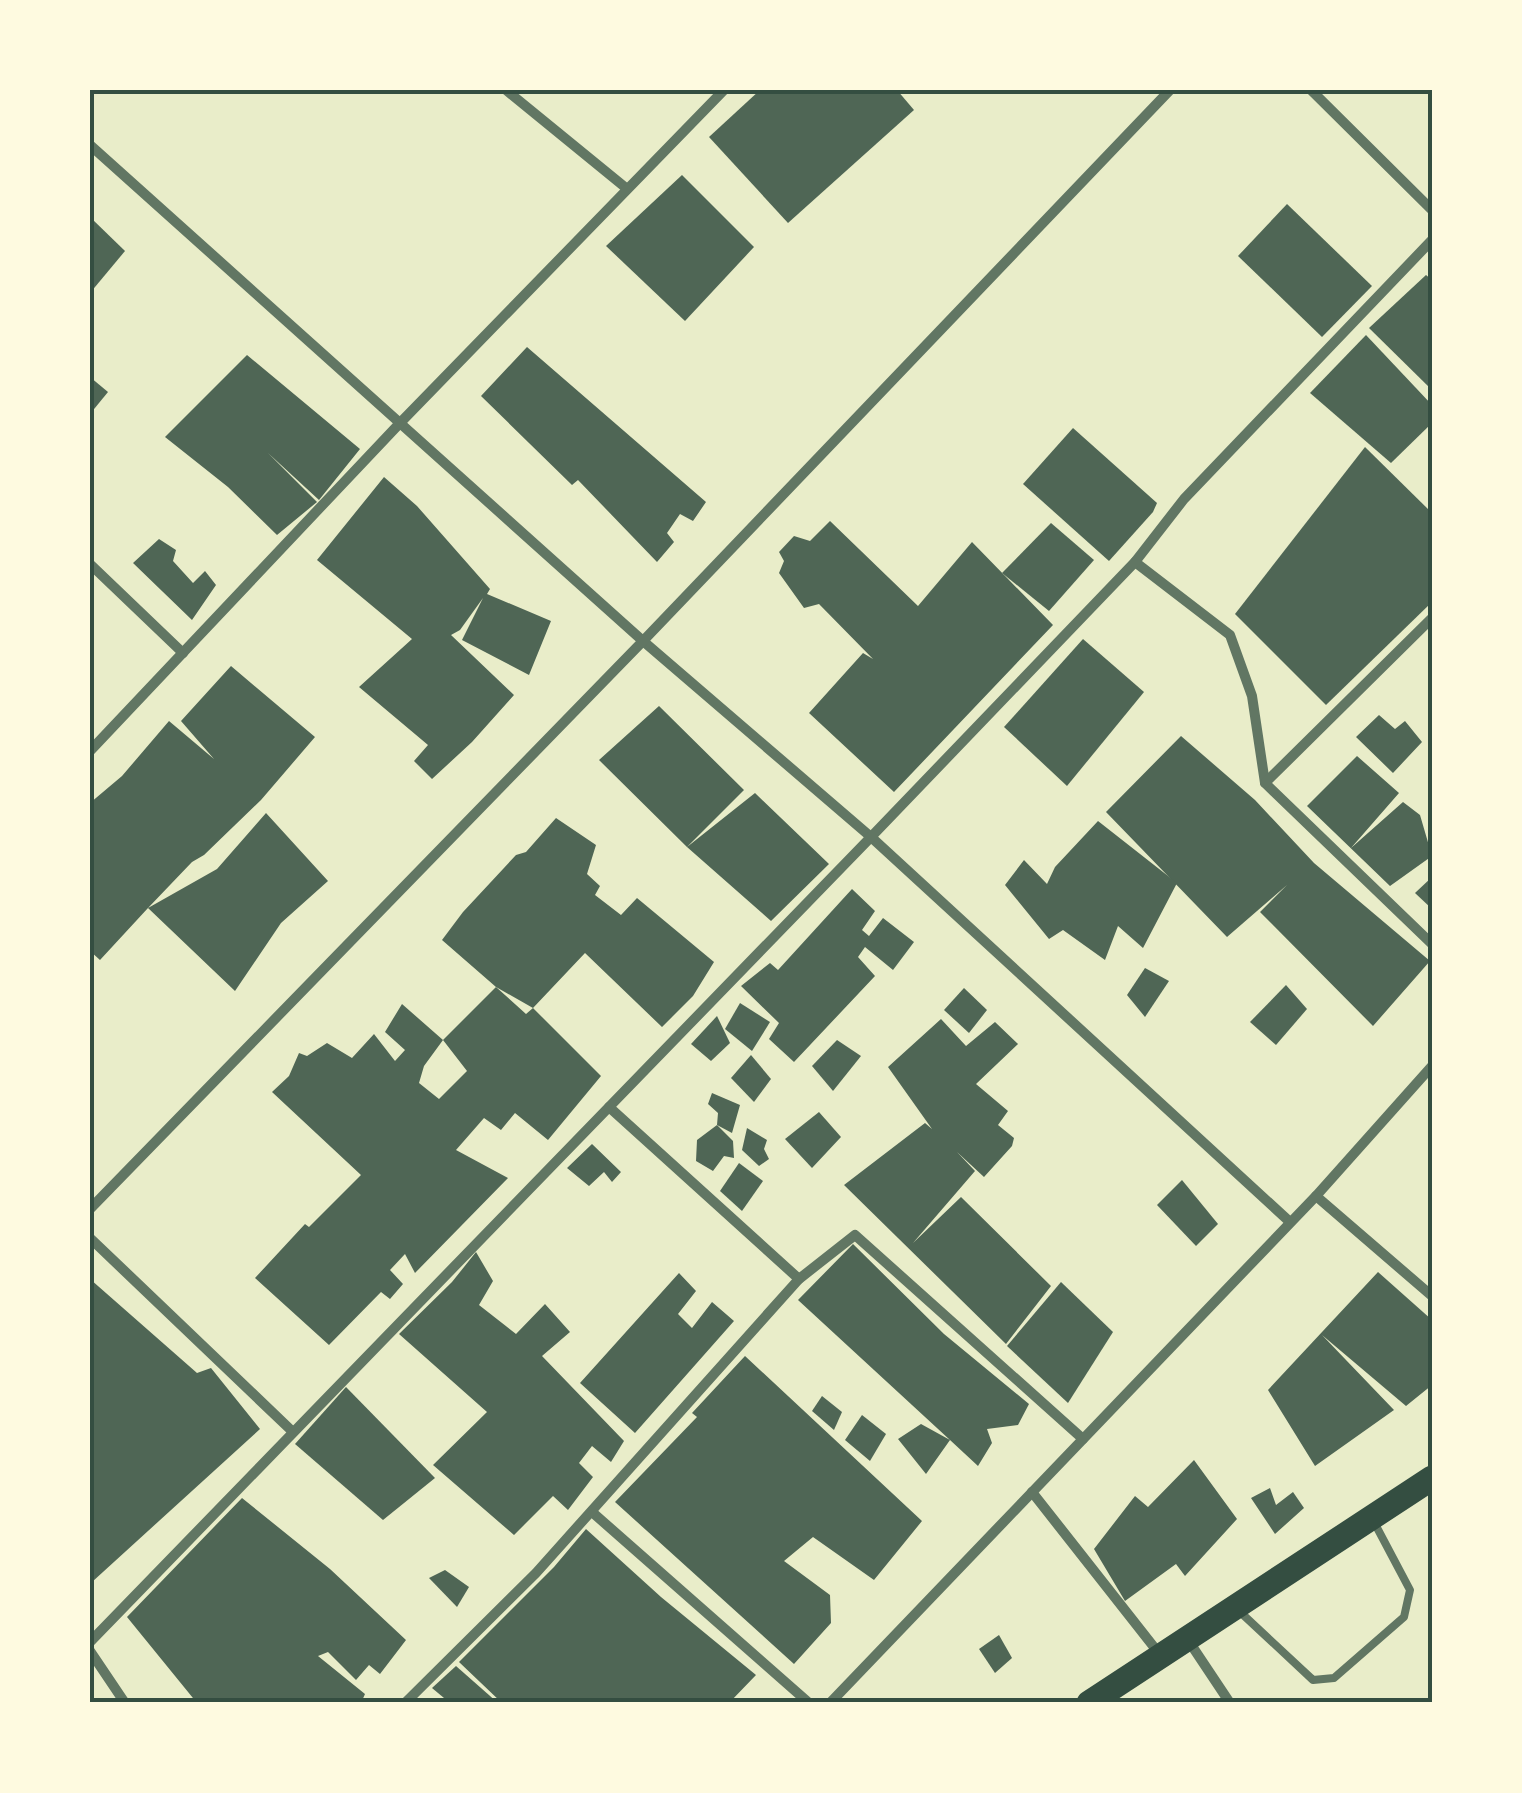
<svg xmlns="http://www.w3.org/2000/svg" width="1522" height="1793" viewBox="0 0 1522 1793" font-family="Overpass,sans-serif">
<style>
.building{fill:#4f6655}
.lines{fill:none;stroke-linecap:round;stroke-linejoin:round}
.service{stroke:#617663;stroke-width:8}
.minor{stroke:#617663;stroke-width:10}
.primary{stroke:#344e41;stroke-width:25}
.neatline{fill:none;stroke:#344e41;stroke-width:4}
</style>
<rect width="100%" height="100%" fill="#e9edc9"/>
<!-- building -->
<g class="building">
<path d="M760 90H897L914 110 788 223 709 137Z"/>
<path d="M682 175 754 247 685 321 606 246Z"/>
<path d="M1287 204 1372 286 1322 337 1238 256Z"/>
<path d="M90 217 125 251 90 293Z"/>
<path d="M1426 275 1432 280V390L1369 328Z"/>
<path d="M1366 335 1432 405V423L1391 463 1310 393Z"/>
<path d="M527 347 706 502 693 521 680 514 667 533 674 542 657 562 578 480 572 485 481 396Z"/>
<path d="M247 355 360 449 319 500 268 453 317 502 277 535 228 487 165 437Z"/>
<path d="M90 377 108 392 90 414Z"/>
<path d="M1073 428 1157 503 1153 512 1109 561 1023 484Z"/>
<path d="M1365 447 1432 513V602L1326 705 1235 614Z"/>
<path d="M384 477 417 506 490 589 487 594 551 621 529 675 462 640 483 598 460 630 451 635 514 695 472 742 432 779 414 761 428 745 359 687 412 639 317 560Z"/>
<path d="M830 521 918 606 972 542 1053 625 894 792 809 713 863 653 873 659 819 604 804 608 779 573 784 561 779 552 794 536 810 541Z"/>
<path d="M1051 523 1094 560 1049 611 1002 573Z"/>
<path d="M159 539 176 550 173 561 193 583 205 571 216 585 192 620 133 563Z"/>
<path d="M1083 639 1144 692 1067 786 1004 727Z"/>
<path d="M231 666 315 737 261 800 204 855 192 862 148 908 217 869 266 813 328 881 281 923 235 991 148 908 100 960 90 951V803L122 776 169 721 214 759 181 721Z"/>
<path d="M659 706 744 790 687 847 755 793 829 864 771 921 687 847 599 760Z"/>
<path d="M1379 715 1395 729 1405 721 1422 742 1393 773 1356 737Z"/>
<path d="M1181 736 1255 800 1314 863 1430 961 1373 1026 1260 912 1287 885 1227 937 1106 812Z"/>
<path d="M1357 756 1399 793 1351 848 1403 802 1420 815 1432 856 1390 886 1307 806Z"/>
<path d="M556 818 596 845 587 874 600 886 595 895 621 915 637 898 714 962 693 996 662 1027 585 953 533 1008 496 987 442 940 463 912 516 855 526 852Z"/>
<path d="M1098 821 1177 883 1143 948 1118 926 1105 960 1063 930 1049 939 1005 885 1024 860 1047 884 1055 867Z"/>
<path d="M1432 877V909L1415 893Z"/>
<path d="M852 889 875 911 862 930 869 936 883 918 914 942 893 970 865 947 858 957 875 976 794 1062 769 1039 779 1023 741 986 770 963 778 970Z"/>
<path d="M1145 968 1169 981 1145 1017 1127 995Z"/>
<path d="M1286 985 1307 1009 1276 1045 1250 1022Z"/>
<path d="M496 987 526 1014 533 1008 601 1076 548 1140 515 1113 501 1130 484 1118 456 1150 508 1178 415 1273 405 1254 390 1270 403 1284 390 1299 381 1292 329 1345 255 1278 305 1224 309 1227 361 1175 272 1092 289 1076 299 1053 307 1056 327 1043 352 1058 374 1034 395 1061 405 1050 385 1032 402 1004 443 1040 424 1066 419 1083 439 1099 467 1071 443 1040Z"/>
<path d="M964 988 987 1010 969 1033 944 1010Z"/>
<path d="M740 1003 770 1022 752 1051 725 1029Z"/>
<path d="M717 1016 730 1043 711 1061 691 1044Z"/>
<path d="M941 1019 966 1046 995 1022 1018 1044 976 1084 1008 1111 998 1125 1014 1138 1012 1146 984 1177 957 1152 975 1171 913 1243 961 1197 1051 1286 1006 1344 844 1185 925 1123 932 1129 888 1067Z"/>
<path d="M837 1040 861 1056 833 1091 812 1066Z"/>
<path d="M751 1055 771 1079 754 1102 731 1078Z"/>
<path d="M712 1093 740 1105 732 1133 717 1125 718 1113 708 1104Z"/>
<path d="M819 1112 841 1137 812 1168 785 1139Z"/>
<path d="M717 1125 733 1141 734 1158 724 1156 713 1171 696 1161 697 1140Z"/>
<path d="M747 1128 767 1140 764 1149 769 1159 759 1166 742 1150Z"/>
<path d="M592 1144 621 1172 612 1182 604 1172 589 1186 567 1168Z"/>
<path d="M739 1163 763 1181 742 1211 720 1191Z"/>
<path d="M1182 1180 1218 1224 1196 1246 1157 1205Z"/>
<path d="M853 1244 944 1334 1029 1404 1018 1425 987 1429 992 1443 978 1466 950 1440 926 1474 898 1439 921 1424 950 1440 798 1300Z"/>
<path d="M476 1252 493 1281 479 1305 516 1334 545 1304 570 1332 542 1356 624 1441 611 1462 592 1446 579 1463 593 1477 568 1510 553 1496 514 1535 433 1465 487 1412 399 1334 452 1282Z"/>
<path d="M1378 1272 1432 1320V1385L1406 1406 1322 1335 1394 1410 1315 1466 1268 1390Z"/>
<path d="M679 1273 696 1291 678 1314 692 1328 712 1302 734 1321 635 1433 580 1383Z"/>
<path d="M90 1279 197 1373 211 1368 260 1429 92 1582Z"/>
<path d="M1061 1282 1113 1332 1068 1403 1007 1346Z"/>
<path d="M745 1356 922 1521 874 1580 813 1537 784 1561 830 1595 831 1623 794 1664 615 1502 697 1417 692 1413Z"/>
<path d="M346 1387 435 1478 383 1520 295 1444Z"/>
<path d="M822 1396 842 1412 834 1430 812 1411Z"/>
<path d="M862 1415 886 1434 870 1461 845 1440Z"/>
<path d="M1194 1460 1237 1519 1185 1576 1176 1564 1125 1601 1094 1549 1135 1496 1148 1507Z"/>
<path d="M1270 1488 1276 1505 1293 1492 1304 1508 1275 1534 1251 1498Z"/>
<path d="M242 1498 330 1569 406 1640 380 1674 369 1665 356 1680 328 1652 318 1656 365 1694 361 1703H197L127 1617Z"/>
<path d="M586 1529 661 1597 756 1675 729 1703H502L459 1662 554 1567Z"/>
<path d="M445 1570 469 1587 457 1607 429 1578Z"/>
<path d="M999 1635 1012 1658 995 1673 979 1649Z"/>
<path d="M456 1666 498 1703H450L432 1688Z"/>
</g>
<g class="lines">
<!-- service -->
<path class="service" d="M1239 1611 1313 1680 1334 1678 1404 1617 1410 1590 1374 1522"/>
<!-- minor -->
<g class="minor">
<path d="M506 90 626 188"/>
<path d="M1311 90 1432 210"/>
<path d="M90 145 643 641 871 837 1290 1222"/>
<path d="M1135 562 1230 635 1252 696 1265 783 1432 944"/>
<path d="M90 564 183 653"/>
<path d="M90 751 400 423 724 90"/>
<path d="M1265 783 1432 618"/>
<path d="M609 1107 799 1279"/>
<path d="M1316 1196 1432 1296"/>
<path d="M90 1209 643 641 1170 90"/>
<path d="M90 1238 293 1432"/>
<path d="M1032 1492 1161 1656"/>
<path d="M592 1512 809 1703"/>
<path d="M1188 1640 1230 1703"/>
<path d="M90 1642 871 837 1135 562 1184 499 1432 240"/>
<path d="M90 1651 125 1703"/>
<path d="M405 1703 536 1573 799 1279 855 1235 1083 1439"/>
<path d="M830 1703 1316 1196 1432 1066"/>
</g>
<!-- primary -->
<path class="primary" d="M1089 1703 1432 1478"/>
</g>
<!-- border -->
<rect width="1522" height="1793" fill="none" stroke="#fefae0" stroke-width="185"/>
<rect x="92" y="92" width="1338" height="1608" class="neatline"/>
</svg>
